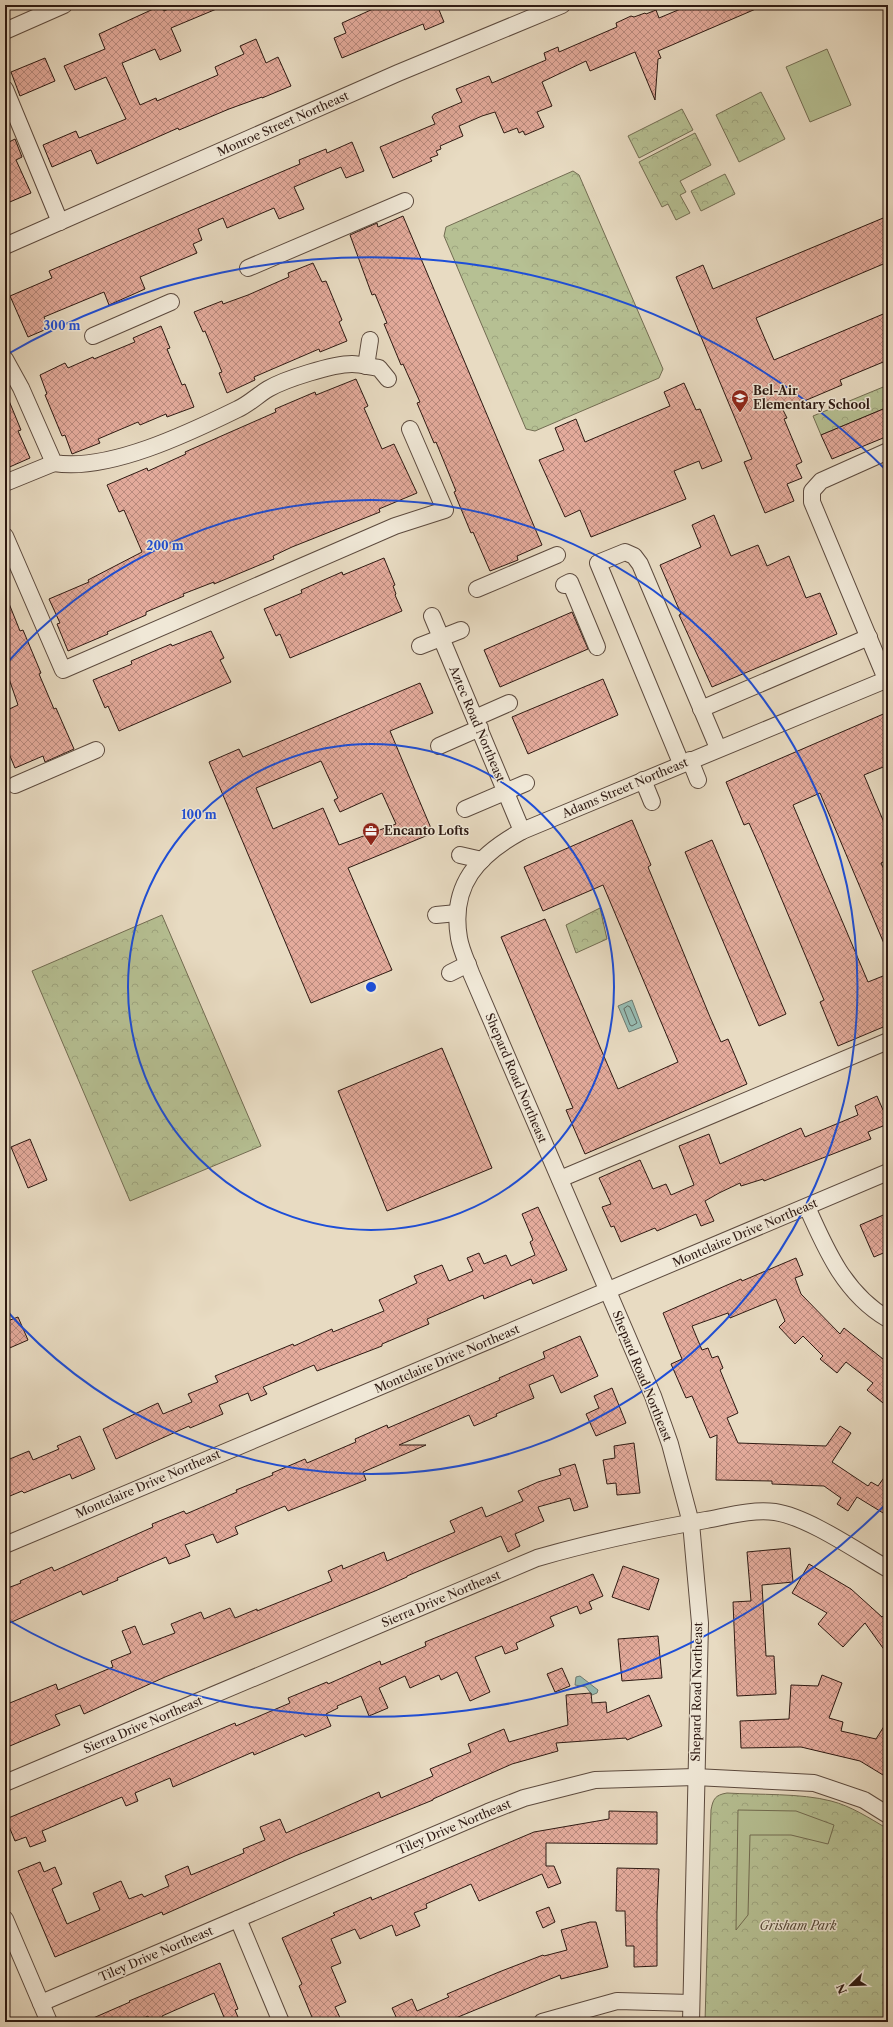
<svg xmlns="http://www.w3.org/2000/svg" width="893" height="2027" viewBox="0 0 893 2027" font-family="'Libre Caslon Text',serif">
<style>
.park{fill:url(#park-crowns);stroke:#726c52}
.garden{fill:#b6c093;stroke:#726c52}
.water{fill:#97bbb1;stroke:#6d7a71}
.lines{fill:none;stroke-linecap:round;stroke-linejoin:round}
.shore{stroke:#626a62;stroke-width:1}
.building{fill:url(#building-cross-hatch);stroke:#2d1912;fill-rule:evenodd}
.minor-casing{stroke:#5c4a3e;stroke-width:18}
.minor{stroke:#f0e8d7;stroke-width:16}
.ring{fill:none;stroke:#1d4ed8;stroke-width:2}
.labels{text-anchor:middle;stroke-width:3;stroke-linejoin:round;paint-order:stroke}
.street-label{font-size:12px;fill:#2d1912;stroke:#f0e8d7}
.poi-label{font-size:12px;font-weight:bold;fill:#2d1912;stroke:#f0e8d7;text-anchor:start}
.park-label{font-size:12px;font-style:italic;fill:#564b39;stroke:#f0e8d7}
.centre{fill:#1d4ed8;stroke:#f0e8d7;stroke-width:2}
.ring-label{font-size:12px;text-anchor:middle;font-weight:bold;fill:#1d4ed8;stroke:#f0e8d7;stroke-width:3;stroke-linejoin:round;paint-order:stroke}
</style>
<defs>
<pattern id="park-crowns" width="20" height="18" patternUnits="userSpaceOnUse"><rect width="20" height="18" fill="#b6c093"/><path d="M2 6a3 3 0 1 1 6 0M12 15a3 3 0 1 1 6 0" fill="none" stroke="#9da47e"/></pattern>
<pattern id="building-cross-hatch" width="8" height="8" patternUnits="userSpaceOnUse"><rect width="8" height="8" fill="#e4ab9c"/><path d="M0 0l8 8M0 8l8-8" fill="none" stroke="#b98a7e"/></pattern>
</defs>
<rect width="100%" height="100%" fill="#e8dbc2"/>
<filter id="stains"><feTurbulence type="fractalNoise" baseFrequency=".005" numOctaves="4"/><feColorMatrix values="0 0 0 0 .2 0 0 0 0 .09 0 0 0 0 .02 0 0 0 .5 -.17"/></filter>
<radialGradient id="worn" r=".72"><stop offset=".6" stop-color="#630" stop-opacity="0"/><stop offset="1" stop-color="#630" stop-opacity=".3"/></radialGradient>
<!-- park -->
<g class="park">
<path d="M761 92 785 139 739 162 716 115Z"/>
<path d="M682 109 693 130 639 158 628 136Z"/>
<path d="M695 133 711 165 680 181 686 192 680 195 690 213 676 220 668 204 662 207 639 162Z"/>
<path d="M573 171 579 175 663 369 659 378 535 431 526 429 444 236 446 227Z"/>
<path d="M725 174 735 194 701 211 691 191Z"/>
<path d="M888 385V407L821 435 813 416Z"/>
<path d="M600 908 607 939 576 953 566 925Z"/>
<path d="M162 915 261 1146 130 1201 32 971Z"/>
<path d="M727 1793C758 1795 801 1793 831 1801 851 1806 869 1818 888 1829V2022H705L711 1810C713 1799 715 1795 727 1793Z"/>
</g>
<!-- garden -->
<g class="garden">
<path d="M827 49 851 105 810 122 786 67Z"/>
<path d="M738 1810 796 1811 834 1825 828 1844 791 1835H750L748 1915 736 1930Z"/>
</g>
<!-- water -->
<g class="water">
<path d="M632 1000 642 1027 629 1032 618 1006Z"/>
<path d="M580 1676 598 1690 597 1693 592 1695 586 1687 575 1685 576 1677Z"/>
</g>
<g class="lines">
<!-- shore -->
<path class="shore" d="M628 1006 630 1007 637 1023 632 1026 630 1025 624 1009Z"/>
</g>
<!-- building -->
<g class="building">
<path d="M162 5 164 11 177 5H226L171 28 181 51 160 60 155 49 122 63 140 105 156 98 157 101 218 75 215 67 244 54 240 46 256 39 266 63 278 57 291 86 262 98V97L229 109 179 130 178 128 97 164 91 150 52 167 43 145 76 131 79 138 126 119 106 77 75 90 64 66 105 49 99 34Z"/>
<path d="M371 5H437L444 22 425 30 423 24 342 58 334 38 346 33 342 23 373 9Z"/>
<path d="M690 5H765L658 51 661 58 658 59 655 100 635 52 590 71 586 61 542 82 552 106 537 112 544 127 525 135 523 131 519 133 517 128 504 133 495 112 482 116 459 126 463 136 440 146 441 149 436 151 438 155 430 158 432 161 393 178 380 147 435 124 432 117 434 114 462 102 456 89 489 76 492 83 546 60 544 53 558 47 559 52 617 27 616 23 631 16 634 17 645 13 646 14 656 10 659 18Z"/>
<path d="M45 58 55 81 20 96 11 72Z"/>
<path d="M5 133 9 142 15 139 22 157 16 160 31 193 5 204Z"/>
<path d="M352 142 364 171 346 178 341 167 294 187 304 209 279 219 274 208 227 228 223 218 198 229 202 240 193 244 197 253 140 277 145 289 109 305 104 292 44 317 49 328 28 337 10 296 52 278 49 271 300 164 299 160 326 149 327 153Z"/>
<path d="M403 216 542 545 517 556 518 560 490 571 473 532 471 533 454 492 456 491 436 442 434 443 417 403 420 402 403 364 401 365 384 324 387 323 375 294 372 295 350 235 377 223 378 227Z"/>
<path d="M888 216V262L756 318 774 360 888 312V360L840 380 842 385 783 410 787 418 784 419 802 462 796 465 802 478 787 484 794 501 765 513 744 462 752 459 676 277 703 265 713 289Z"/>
<path d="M313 263 322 282 326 281 342 320 339 322 347 341 320 352 319 349 254 377 255 380 227 393 219 373 222 372 205 331 203 332 194 312 222 301 223 304 248 295 289 277 288 273Z"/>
<path d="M161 326 170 348 167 349 182 385 185 384 194 407 167 417 166 414 140 425 138 422 98 439 100 443 72 454 65 435 62 436 45 395 47 394 40 375 65 363 68 368 93 357 94 359 135 342 133 338Z"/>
<path d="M356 379 368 406 364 408 382 449 394 444 417 493 379 509 380 512 292 547 273 556 274 559 214 584V582L183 594 184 596 146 612V615L107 632 108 634 68 651 57 624 60 623 49 599 89 582 88 580 142 552 124 510 119 512 107 485 147 468 148 471 186 454 185 452 276 412 275 409 315 392 316 395Z"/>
<path d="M684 383 696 410 700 409 722 461 702 469 699 461 674 471 686 499 591 537 580 510 565 517 539 460 564 450 555 428 576 419 585 442 670 406 664 392Z"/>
<path d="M5 391 21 430 18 431 30 458 5 469Z"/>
<path d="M888 407V436L832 459 821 435Z"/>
<path d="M714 515 731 556 758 545 767 566 789 556 806 598 820 593 837 634 712 687 679 615 681 614 660 565 701 547 692 525Z"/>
<path d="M384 558 395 585 393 586 396 594 395 595 402 611 290 658 280 634 276 636 264 609 302 593 301 590 342 572 343 575Z"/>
<path d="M6 596 20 631 23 630 41 673 39 674 54 709 56 708 74 749 45 762 43 756 15 768 5 744V711L18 705 5 667Z"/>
<path d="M572 612 588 649 500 687 484 650Z"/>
<path d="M211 631 224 658 220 660 231 682 119 731 108 706 105 708 93 680 132 664 131 661 171 644 172 646Z"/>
<path d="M603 679 618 715 528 754 512 717Z"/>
<path d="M420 683 433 713 390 731 433 833 348 868 392 970 311 1003 209 762 239 749 243 757ZM321 761 338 798 334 800 340 812 382 793 396 824 339 845 323 808 273 829 256 788Z"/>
<path d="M888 712V765L864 775 888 832V860L881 863 888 878V953L820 793 793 805 868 982 888 974V1025L838 1046 820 1002 824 1000 761 850 749 823 744 825 726 782Z"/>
<path d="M632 820 651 865 648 867 710 1017 721 1042 728 1039 747 1084 585 1154 566 1110 573 1108 501 937 545 919 618 1089 678 1062 603 885 543 911 524 867Z"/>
<path d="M712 840 786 1014 759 1026 685 852Z"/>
<path d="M442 1048 492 1168 387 1211 338 1091Z"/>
<path d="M877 1096 883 1110 888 1108V1124L868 1132 871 1139 764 1181 763 1179 741 1186 740 1183 719 1193 705 1201 714 1221 701 1226 696 1214 657 1231 655 1228 621 1242 614 1226 611 1227 602 1207 611 1204 599 1178 640 1160 653 1189 666 1184 671 1195 694 1185 679 1146 709 1134 720 1164 801 1128 805 1137 858 1115 855 1106Z"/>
<path d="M30 1139 47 1180 28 1188 11 1147Z"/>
<path d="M538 1207 567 1270 533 1284 531 1279 484 1299 483 1295 427 1319 429 1324 382 1344V1346L317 1371 314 1365 263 1387 267 1394 251 1401 248 1393 219 1405 223 1414 190 1428 189 1426 116 1459 103 1429 158 1403 163 1414 192 1402 188 1394 218 1382 215 1376 293 1344 294 1346 332 1329 333 1332 384 1311 379 1300 417 1283 414 1276 442 1265 449 1281 473 1271 467 1258 479 1253 484 1264 506 1255 511 1266 535 1255 530 1242 533 1240 522 1214Z"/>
<path d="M888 1213V1251L874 1257 860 1225Z"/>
<path d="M796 1258 803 1275 795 1278 801 1294 840 1334 844 1328 888 1363V1407L867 1390 873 1383 846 1362 837 1373 820 1359 823 1356 803 1336 795 1344 779 1327 785 1321 776 1299 730 1318 728 1313 692 1326 702 1350 708 1348 712 1358 718 1356 723 1368 720 1370 738 1413 727 1418 738 1443 826 1446 840 1426 851 1433 832 1462 868 1486 871 1482 878 1486 888 1472V1516L857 1497 848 1511 837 1504 841 1498 824 1486 772 1484V1481L716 1480 717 1435 710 1438 692 1396 686 1398 671 1364 682 1359 663 1313 741 1279 742 1281Z"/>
<path d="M18 1317 28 1340 5 1350V1322Z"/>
<path d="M580 1336 598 1376 561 1393 553 1375 529 1385 534 1398 496 1414 497 1416 474 1426 469 1415 399 1445H426L363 1472 366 1480 288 1511 285 1506 235 1527 238 1534 217 1543 213 1534 185 1545 190 1556 169 1564 166 1557 117 1578 118 1580 83 1595 81 1591 5 1625V1589L21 1583 20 1581 52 1567 54 1571 153 1527 152 1524 184 1511 186 1514 237 1492 236 1490 273 1475 272 1473 305 1459 307 1463 356 1442 355 1439 387 1425 388 1428 500 1380 499 1378 545 1358 543 1352Z"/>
<path d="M612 1388 626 1423 596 1436 586 1414 599 1408 594 1396Z"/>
<path d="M80 1436 95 1469 72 1479 70 1474 24 1493 22 1491 5 1498V1461L29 1451 33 1460 59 1449 57 1446Z"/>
<path d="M634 1443 640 1493 617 1495 616 1483 607 1484 603 1460 615 1458 614 1446Z"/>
<path d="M575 1464 588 1507 574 1511 570 1498 538 1507 544 1521 515 1534 520 1546 508 1552 501 1536 407 1576V1577L375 1591 165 1677 84 1714 80 1705 55 1715 60 1725 5 1748V1705L56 1684 58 1690 113 1667 111 1661 131 1653 122 1631 135 1626 143 1645 175 1633 171 1624 201 1612 204 1619 230 1608 235 1618 257 1609V1611L332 1581 328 1571 342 1565 343 1569 384 1552 387 1561 455 1532 450 1521 482 1507 486 1517 523 1501 518 1491 538 1482 561 1475 559 1469Z"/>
<path d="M790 1548 793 1582 762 1585 766 1656H774L776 1694 737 1696 733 1602 751 1601 747 1552Z"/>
<path d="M809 1564 851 1589 882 1617 888 1612V1655L865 1623 843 1647 818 1624 827 1613 792 1593Z"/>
<path d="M623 1566 659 1579 649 1610 612 1597Z"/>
<path d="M593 1574 603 1596 589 1602 592 1609 580 1614 577 1606 550 1617 554 1626 516 1643 518 1649 505 1654 502 1646 475 1657 490 1692 470 1701 457 1672 441 1680 439 1675 410 1688 405 1676 379 1688 388 1708 369 1716 361 1696 337 1706 338 1708 326 1714 331 1726 305 1737 303 1734 254 1755 253 1752 173 1787 170 1778 135 1793 138 1801 126 1806 122 1797 42 1831 46 1841 30 1847 26 1837 15 1841 6 1819 235 1723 236 1726 290 1703 288 1698 327 1682 328 1684 380 1661 381 1665 426 1646 425 1642Z"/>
<path d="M658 1636 662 1678 622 1681 618 1639Z"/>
<path d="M562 1668 570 1686 555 1692 547 1674Z"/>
<path d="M822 1675 842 1683 829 1718 843 1722 841 1731 876 1739 888 1720V1778L860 1761 801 1747 741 1748 740 1721 789 1719 791 1685 818 1686Z"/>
<path d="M591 1693 592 1703 606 1702 607 1713 649 1695 662 1726 627 1740 626 1738 556 1743 558 1751 512 1764 433 1799V1800L295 1856 163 1915 162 1912 55 1957 18 1871 40 1862 44 1872 55 1867 62 1884 52 1889 67 1924 100 1910 93 1893 121 1881 129 1899 142 1894 144 1897 169 1886 165 1876 188 1866 191 1875 244 1853 243 1849 265 1840 260 1827 280 1819 286 1833 379 1792 381 1798 433 1776 430 1769 471 1752 468 1744 504 1729 509 1742 568 1725 566 1695Z"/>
<path d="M609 1811 657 1812V1844L546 1843V1866H554L561 1883 548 1888 542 1874 479 1901 471 1884 426 1904 427 1908 414 1913 420 1926 396 1936 392 1925 360 1939 355 1929 331 1939 341 1963 331 1967 346 2002 335 2007 342 2022H314L299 1986 302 1984 282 1938 335 1915 333 1913 371 1897 372 1900 534 1832 609 1819Z"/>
<path d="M617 1868 659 1869 657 1912V1966L634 1967V1946H626L625 1911H616Z"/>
<path d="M549 1907 555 1922 543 1928 536 1912Z"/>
<path d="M590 1922H596L608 1967 561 1979 560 1975 446 2022H390L397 2019 392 2008 412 1999 417 2011 449 1997 447 1994 499 1972 543 1955 544 1956 567 1950 561 1930Z"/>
<path d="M220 1963 238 2009 235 2010 240 2022H226L214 1993 162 2016 164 2022H151L148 2016 135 2022H84L130 2002 129 2001Z"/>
</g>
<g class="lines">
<!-- minor casing -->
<g class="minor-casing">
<g id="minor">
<path d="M5 31 64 5"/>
<path d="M5 89 60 222"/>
<path d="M5 246 398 73 562 5"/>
<path d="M248 268 405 201"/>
<path d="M93 336 171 302"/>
<path d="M5 359 21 388 54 463C108 472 189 433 238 409 249 404 258 395 268 389 285 379 333 364 352 364 361 364 371 367 379 368L388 379"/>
<path d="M366 366 370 340"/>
<path d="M5 483 54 463"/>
<path d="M5 536 63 670 395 526 445 510 410 429"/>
<path d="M564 585 570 582 597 647"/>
<path d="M477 589 557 555"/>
<path d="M432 616 522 831"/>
<path d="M420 646 461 630"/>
<path d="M886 679 812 502V491L821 481 888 451"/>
<path d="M701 709 869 637"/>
<path d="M475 718 509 703"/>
<path d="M439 746 480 728"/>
<path d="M690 760 698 780"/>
<path d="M681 763 598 563 625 552 634 556 640 564 718 748"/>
<path d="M643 780 652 802"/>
<path d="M15 785 96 750"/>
<path d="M465 809 526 783"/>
<path d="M460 855 482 860"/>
<path d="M436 915 457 913"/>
<path d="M450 973 468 964"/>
<path d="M560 1179 888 1041"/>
<path d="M807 1207C826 1250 845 1294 888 1319"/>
<path d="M5 1545 888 1172"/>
<path d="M5 1783 537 1558C592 1542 649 1530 706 1520 728 1516 752 1509 775 1512 808 1517 857 1551 888 1569"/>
<path d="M5 1919 49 2022"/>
<path d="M238 1919 281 2022"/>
<path d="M41 2003 488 1812 524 1798 595 1780 695 1777 814 1783 864 1800 888 1815"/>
<path d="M542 2022 617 2001 691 2003"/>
<path d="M691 2022 700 1623 691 1523 670 1444 653 1396 471 973C467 962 461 950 459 938 450 885 478 855 522 831L888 679"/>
</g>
</g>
<!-- minor -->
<use href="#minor" class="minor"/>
</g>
<!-- distance rings -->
<g class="ring">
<circle cx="371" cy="987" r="243"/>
<path d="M6 664A487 487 0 1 1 6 1310"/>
<path d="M887 1503A730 730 0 0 1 6 1619M6 355A730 730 0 0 1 887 471"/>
</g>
<!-- icons -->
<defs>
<g id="school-pin" transform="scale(0.9)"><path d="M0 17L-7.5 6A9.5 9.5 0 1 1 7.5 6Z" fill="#8f2418" stroke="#f0e8d7"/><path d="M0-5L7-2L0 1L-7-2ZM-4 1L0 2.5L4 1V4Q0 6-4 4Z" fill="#fff"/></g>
<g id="office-pin" transform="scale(0.9)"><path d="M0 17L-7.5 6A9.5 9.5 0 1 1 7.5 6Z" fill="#8f2418" stroke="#f0e8d7"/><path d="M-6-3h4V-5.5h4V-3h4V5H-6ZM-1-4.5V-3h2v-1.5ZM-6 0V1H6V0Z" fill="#fff"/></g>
</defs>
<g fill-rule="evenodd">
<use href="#school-pin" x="740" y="398"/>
<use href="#office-pin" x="371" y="831"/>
</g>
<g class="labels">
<!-- street labels -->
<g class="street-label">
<text transform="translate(283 124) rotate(-24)" y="4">Monroe Street Northeast</text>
<text transform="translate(477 724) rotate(67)" y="4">Aztec Road Northeast</text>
<text transform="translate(625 788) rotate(-23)" y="4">Adams Street Northeast</text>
<text transform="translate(516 1078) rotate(67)" y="4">Shepard Road Northeast</text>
<text transform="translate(745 1233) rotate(-23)" y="4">Montclaire Drive Northeast</text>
<text transform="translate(447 1359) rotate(-23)" y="4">Montclaire Drive Northeast</text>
<text transform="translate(642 1376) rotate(68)" y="4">Shepard Road Northeast</text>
<text transform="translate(148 1484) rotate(-23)" y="4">Montclaire Drive Northeast</text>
<text transform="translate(441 1599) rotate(-23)" y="4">Sierra Drive Northeast</text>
<text transform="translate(697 1692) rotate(-89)" y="4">Shepard Road Northeast</text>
<text transform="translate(143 1725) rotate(-23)" y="4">Sierra Drive Northeast</text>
<text transform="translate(454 1827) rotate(-23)" y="4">Tiley Drive Northeast</text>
<text transform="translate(156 1954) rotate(-23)" y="4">Tiley Drive Northeast</text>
</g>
<!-- poi labels -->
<g class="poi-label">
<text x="753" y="395">Bel-Air<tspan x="753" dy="14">Elementary School</tspan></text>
<text x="384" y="835">Encanto Lofts</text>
</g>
<!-- park labels -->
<g class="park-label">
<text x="798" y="1930">Grisham Park</text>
</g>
</g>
<circle cx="371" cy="987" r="6" class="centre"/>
<g class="ring-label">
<text x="62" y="330">300 m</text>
<text x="165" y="550">200 m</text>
<text x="199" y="819">100 m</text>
</g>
<!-- margin -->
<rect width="893" height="2027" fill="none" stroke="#e8dbc2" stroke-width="20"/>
<rect x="6" y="6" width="881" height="2015" fill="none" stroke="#2d1912" stroke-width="2"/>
<rect x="10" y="10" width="873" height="2007" fill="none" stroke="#2d1912"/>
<!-- north arrow -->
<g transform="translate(851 1985) rotate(247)" stroke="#f0e8d7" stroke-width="3" paint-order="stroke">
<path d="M0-3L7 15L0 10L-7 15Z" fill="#2d1912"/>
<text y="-6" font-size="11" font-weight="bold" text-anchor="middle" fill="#2d1912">N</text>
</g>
<rect width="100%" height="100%" filter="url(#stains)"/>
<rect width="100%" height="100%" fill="url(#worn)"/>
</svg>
